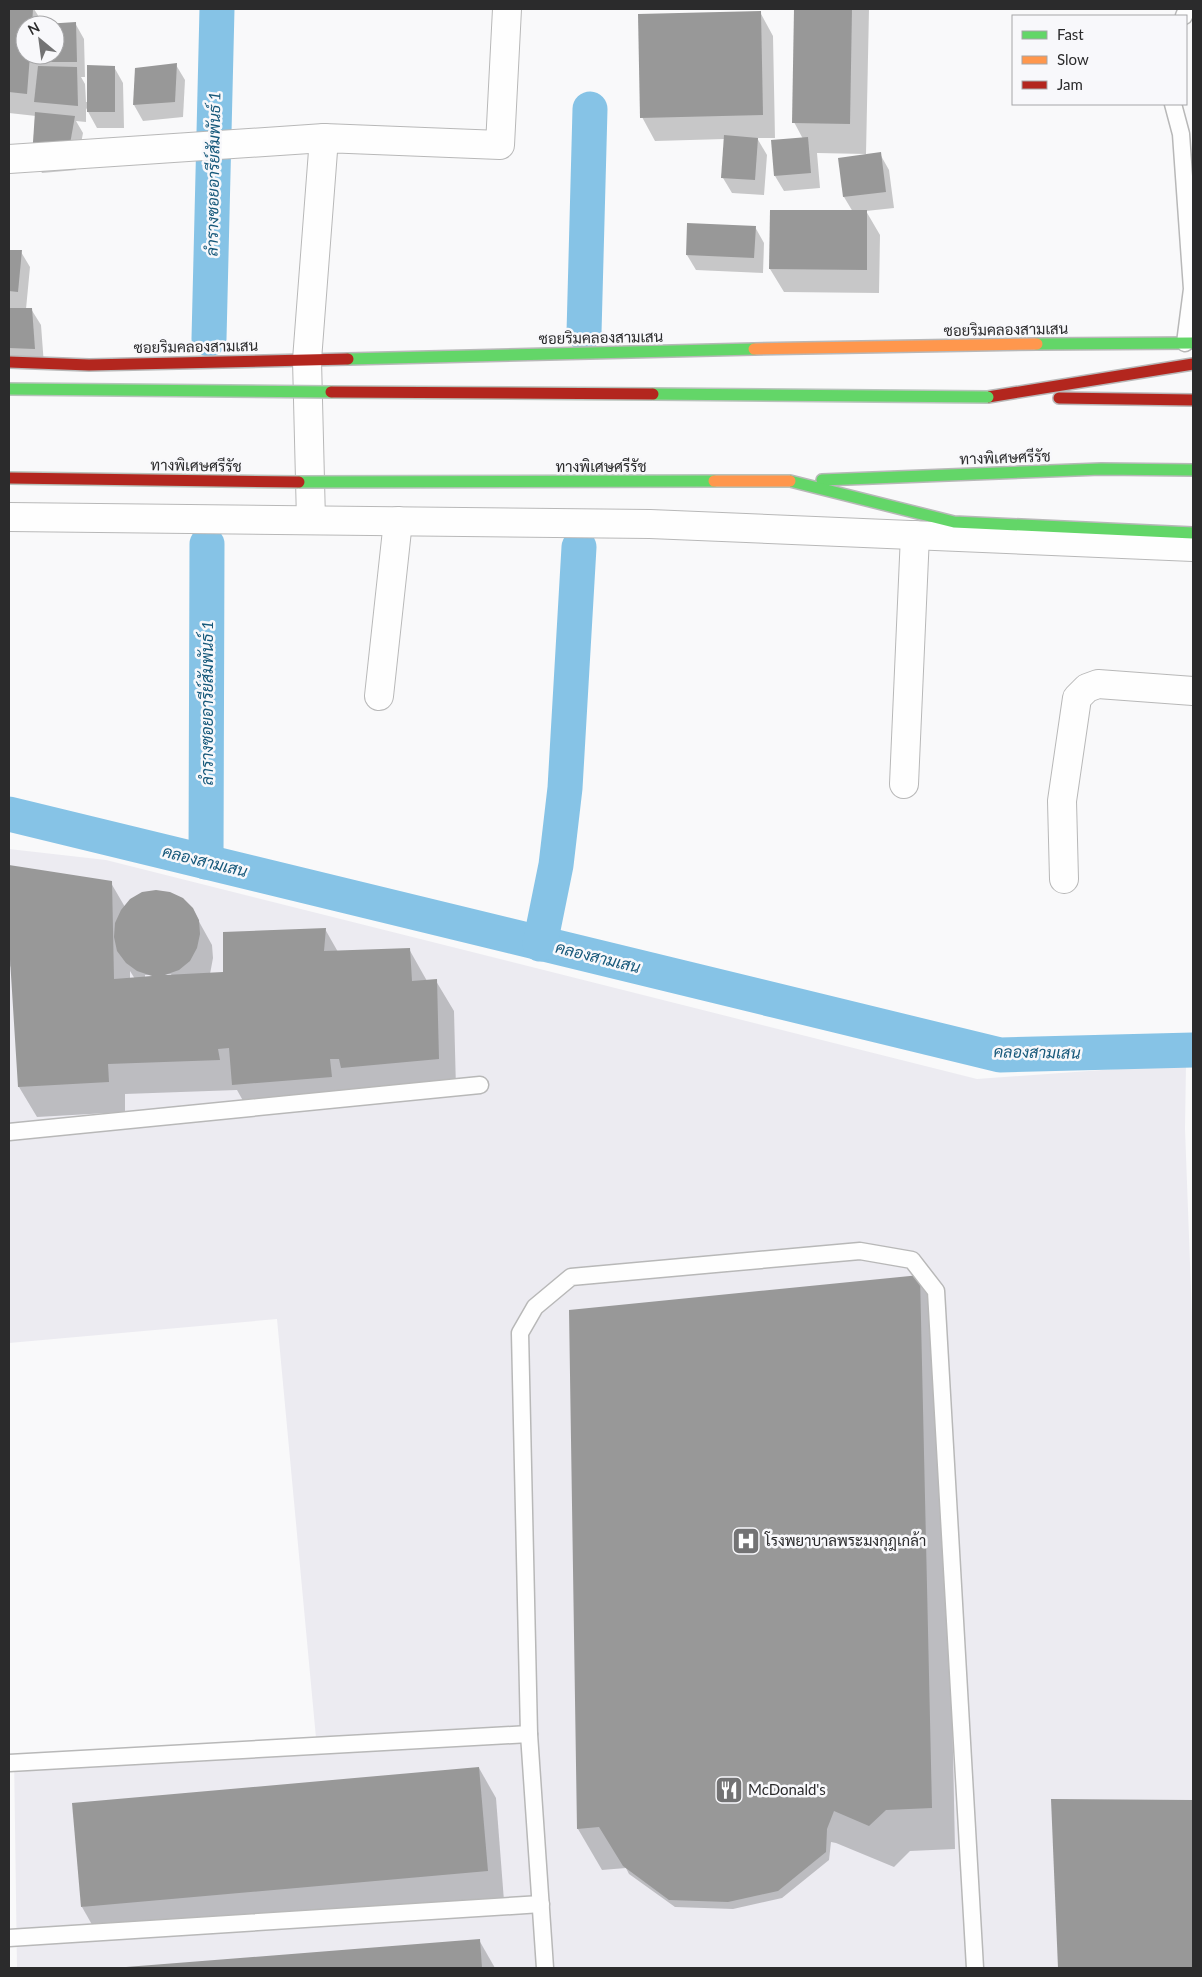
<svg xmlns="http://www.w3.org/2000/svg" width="1202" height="1977" viewBox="0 0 1202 1977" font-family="Lato,Sarabun,sans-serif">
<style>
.built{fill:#ecebf1}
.shadow{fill:#0003;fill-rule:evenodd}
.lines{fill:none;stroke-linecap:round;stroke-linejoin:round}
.canal{stroke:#86c3e6;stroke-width:35}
.building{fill:#989898}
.lane-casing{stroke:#b8b8b8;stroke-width:19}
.street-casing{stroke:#b8b8b8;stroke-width:30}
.fast-casing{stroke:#b8b8b8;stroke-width:14}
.slow-casing{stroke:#b8b8b8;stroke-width:14}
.jam-casing{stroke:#b8b8b8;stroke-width:14}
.lane{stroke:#fefefe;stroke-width:16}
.street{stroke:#fefefe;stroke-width:28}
.fast{stroke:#63d668;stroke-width:11}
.slow{stroke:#ff974d;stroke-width:11}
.jam{stroke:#b3261e;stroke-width:11}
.fast-bridge-casing{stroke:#b8c3bb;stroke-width:14;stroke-linecap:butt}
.slow-bridge-casing{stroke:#b8c3bb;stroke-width:14;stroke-linecap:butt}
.jam-bridge-casing{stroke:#b8c3bb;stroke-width:14;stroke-linecap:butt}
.fast-bridge{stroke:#63d668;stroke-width:11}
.slow-bridge{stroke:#ff974d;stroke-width:11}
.jam-bridge{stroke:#b3261e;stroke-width:11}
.labels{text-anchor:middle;stroke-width:5;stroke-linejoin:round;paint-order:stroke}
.street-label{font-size:15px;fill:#2b2b2c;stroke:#f8f8fb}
.poi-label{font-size:15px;fill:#2b2b2c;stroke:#f8f8fb;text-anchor:start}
.water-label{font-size:16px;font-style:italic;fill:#16587a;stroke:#f8f8fb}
</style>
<rect width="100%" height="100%" fill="#f9f9fa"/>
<!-- built -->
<path class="built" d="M9 849 106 860 977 1079 1186 1064 1185 1129 1193 1344V1968H17L14 1754 316 1738 277 1319 9 1343Z"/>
<!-- shadow -->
<g class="shadow">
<path d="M9 9H34L44 25 75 23 84 39 85 77H81L85 84 86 102H88L114 67 123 83 124 128H97L86 108V122L76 121 83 133 76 170 42 173 33 157 36 116 9 113ZM25 25H55V55H25Z"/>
<path d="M796 9H869L866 154 817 153 820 188 784 191 775 176 803 139 794 122Z"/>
<path d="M760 12 773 36 775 138H757L767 155 764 195 732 193 723 178 725 139 655 141 642 117Z"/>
<path d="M176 65 185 80 183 117 143 121 134 105 136 69Z"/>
<path d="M880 154 889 170 894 208 866 211 880 235 879 293 784 292 770 269 771 211 853 212 844 197 839 159Z"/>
<path d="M755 227 764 243 763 273 696 270 687 255Z"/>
<path d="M9 251 21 252 30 267 26 309H31L41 325 44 365 9 363Z"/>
<path d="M9 867 111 883 125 907 192 909 212 945 213 958 210 974 224 973 325 929 338 952 409 949 427 981H436L454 1011 456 1089 360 1098 355 1089H347L349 1107 251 1115 237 1090 125 1094V1112L37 1117 19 1087 12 969 9 964ZM130 971 135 979H130ZM171 974 172 976 145 977V975Z"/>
<path d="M920 1276 944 1317 955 1849 910 1851 894 1867 836 1843 831 1842 829 1860 782 1898 733 1909 675 1907 629 1874 626 1868 602 1870 578 1829Z"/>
<path d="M479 1768 496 1798 504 1901 99 1937 82 1907Z"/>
<path d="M1052 1801 1193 1802V1968H1060Z"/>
<path d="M479 1940 495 1968H124Z"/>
</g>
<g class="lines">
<!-- canal -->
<g class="canal">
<path d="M584 333 590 109"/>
<path d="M209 339 217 9"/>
<path d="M9 814 1000 1055 1193 1050"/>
<path d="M206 862 207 544"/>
<path d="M540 944 556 865 565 788 579 547"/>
</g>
</g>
<!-- building -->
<g class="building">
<path d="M9 9H33L32 25H25V55H30L27 94 9 92Z"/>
<path d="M794 9H852L850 124 792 123Z"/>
<path d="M761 11 763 115 640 118 638 14Z"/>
<path d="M76 22 77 62H41V55H55V25H45V24Z"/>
<path d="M177 63 175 102 133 105 135 68Z"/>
<path d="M87 65 115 66V112H87Z"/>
<path d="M38 66 77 67 78 106 34 102Z"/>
<path d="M35 112 75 116 68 155 32 157Z"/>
<path d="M724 135 758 138 755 180 721 178Z"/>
<path d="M808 137 811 173 774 176 771 140Z"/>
<path d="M881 152 886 192 843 197 838 158Z"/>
<path d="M770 210H867V270L769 269Z"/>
<path d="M687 223 756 226 754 258 686 255Z"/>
<path d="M9 250H22L18 292 9 291Z"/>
<path d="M9 308H32L35 349 9 348Z"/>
<path d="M9 865 112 881 114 979 152 976 137 971 126 963 117 951 114 937 115 923 121 910 130 899 142 892 156 890 170 892 183 898 193 908 199 920 200 934 197 948 190 961 179 970 165 975 223 972V932L326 928 324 951 410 948 412 981 437 979 439 1059 341 1068 339 1059H330L332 1077 232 1085 229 1048 218 1049 220 1060 108 1064 109 1082 18 1087 9 943Z"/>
<path d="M920 1275 932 1808 886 1810 869 1826 834 1811 827 1829 826 1852 778 1891 728 1902 669 1900 623 1866 599 1827 577 1829 569 1310Z"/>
<path d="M479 1767 488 1871 81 1907 72 1803Z"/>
<path d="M1051 1799 1193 1800V1968H1058Z"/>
<path d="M480 1939 482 1968H126V1967Z"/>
</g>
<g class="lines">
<!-- lane casing -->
<g class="lane-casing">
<g id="lane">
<path d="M1184 16 1187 9"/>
<path d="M1173 104 1181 134 1192 289 1185 343"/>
<path d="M9 1132 480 1085"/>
<path d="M9 1763 529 1734"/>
<path d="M9 1938 541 1904"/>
<path d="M545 1968 529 1734 520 1333 535 1307 571 1277 860 1251 912 1260 936 1291 975 1968"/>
</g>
</g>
<!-- street casing -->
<g class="street-casing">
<g id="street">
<path d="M9 159 324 138"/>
<path d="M9 517 650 524 1193 547"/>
<path d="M311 520 307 360 324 138 500 145 507 9"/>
<path d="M379 696 398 521"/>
<path d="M904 784 915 535"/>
<path d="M1064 879 1062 801 1077 698 1087 688 1098 684 1193 691"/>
</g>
</g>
<!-- fast casing -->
<g class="fast-casing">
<g id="fast">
<path d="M1037 344 1193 343"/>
<path d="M348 359 754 349"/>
<path d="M822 480 1101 469 1193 470"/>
<path d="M790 481 954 522 1193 533"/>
</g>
</g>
<!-- slow casing -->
<g class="slow-casing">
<path id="slow" d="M754 349 1037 344"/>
</g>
<!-- jam casing -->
<g class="jam-casing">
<g id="jam">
<path d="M9 362 89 365 348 359"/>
<path d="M988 397 1193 364"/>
<path d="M1059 398 1193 400"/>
</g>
</g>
<!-- lane -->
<use href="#lane" class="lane"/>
<!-- street -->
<use href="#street" class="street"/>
<!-- fast -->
<use href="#fast" class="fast"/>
<!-- slow -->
<use href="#slow" class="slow"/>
<!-- jam -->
<use href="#jam" class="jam"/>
<!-- fast-bridge casing -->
<g class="fast-bridge-casing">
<g id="fast-bridge">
<path d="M9 389 331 392"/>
<path d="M653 394 988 397"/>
<path d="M299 482 714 481"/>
</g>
</g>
<!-- slow-bridge casing -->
<g class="slow-bridge-casing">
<path id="slow-bridge" d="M714 481H790"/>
</g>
<!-- jam-bridge casing -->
<g class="jam-bridge-casing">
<g id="jam-bridge">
<path d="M331 392 653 394"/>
<path d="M9 478 299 482"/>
</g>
</g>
<!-- fast-bridge -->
<use href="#fast-bridge" class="fast-bridge"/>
<!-- slow-bridge -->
<use href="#slow-bridge" class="slow-bridge"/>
<!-- jam-bridge -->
<use href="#jam-bridge" class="jam-bridge"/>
</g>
<!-- icons -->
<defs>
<g id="hospital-square" transform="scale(1.4375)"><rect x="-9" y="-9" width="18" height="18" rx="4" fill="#737374" stroke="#f8f8fb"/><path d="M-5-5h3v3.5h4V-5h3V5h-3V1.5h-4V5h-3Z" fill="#fff"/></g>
<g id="restaurant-square" transform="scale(1.4375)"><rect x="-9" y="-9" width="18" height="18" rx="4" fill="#737374" stroke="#f8f8fb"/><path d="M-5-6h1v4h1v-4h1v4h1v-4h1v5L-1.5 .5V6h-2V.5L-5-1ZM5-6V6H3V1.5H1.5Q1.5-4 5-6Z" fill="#fff"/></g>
</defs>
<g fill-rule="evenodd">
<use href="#hospital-square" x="746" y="1541"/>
<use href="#restaurant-square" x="729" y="1790"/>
</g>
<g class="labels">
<!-- street labels -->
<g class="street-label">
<text transform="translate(1006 330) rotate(-1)" y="5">ซอยริมคลองสามเสน</text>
<text transform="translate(601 338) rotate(-1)" y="5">ซอยริมคลองสามเสน</text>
<text transform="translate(196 347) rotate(-1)" y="5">ซอยริมคลองสามเสน</text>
<text transform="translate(1005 458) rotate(-2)" y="5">ทางพิเศษศรีรัช</text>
<text transform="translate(196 466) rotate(1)" y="5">ทางพิเศษศรีรัช</text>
<text x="601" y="472">ทางพิเศษศรีรัช</text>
</g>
<!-- poi labels -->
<g class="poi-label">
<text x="765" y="1546">โรงพยาบาลพระมงกุฎเกล้า</text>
<text x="748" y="1795">McDonald's</text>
</g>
<!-- water labels -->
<g class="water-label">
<text transform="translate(213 174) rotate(-89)" y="6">ลำรางซอยอารีย์สัมพันธ์ 1</text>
<text transform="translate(207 703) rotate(-90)" y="6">ลำรางซอยอารีย์สัมพันธ์ 1</text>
<text transform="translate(205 861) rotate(14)" y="6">คลองสามเสน</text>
<text transform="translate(598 957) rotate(14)" y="6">คลองสามเสน</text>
<text transform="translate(1037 1052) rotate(1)" y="6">คลองสามเสน</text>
</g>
</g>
<!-- border -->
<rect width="1202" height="1977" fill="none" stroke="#2b2b2c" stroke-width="20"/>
<!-- legend -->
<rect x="1012" y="15" width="175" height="90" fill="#f8f8fb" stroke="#a6a6a8"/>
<rect x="1022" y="31" width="25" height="8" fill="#63d668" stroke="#a6a6a8"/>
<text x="1057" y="40" font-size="15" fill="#2b2b2c">Fast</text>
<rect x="1022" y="56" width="25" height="8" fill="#ff974d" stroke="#a6a6a8"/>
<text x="1057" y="65" font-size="15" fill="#2b2b2c">Slow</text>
<rect x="1022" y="81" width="25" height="8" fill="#b3261e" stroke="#a6a6a8"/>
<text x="1057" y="90" font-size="15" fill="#2b2b2c">Jam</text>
<!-- north arrow -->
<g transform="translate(40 40) rotate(331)"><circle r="24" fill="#f8f8fb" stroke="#a6a6a8"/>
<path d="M0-4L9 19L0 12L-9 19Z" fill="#737374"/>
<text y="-8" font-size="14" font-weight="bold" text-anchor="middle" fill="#2b2b2c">N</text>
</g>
</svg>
